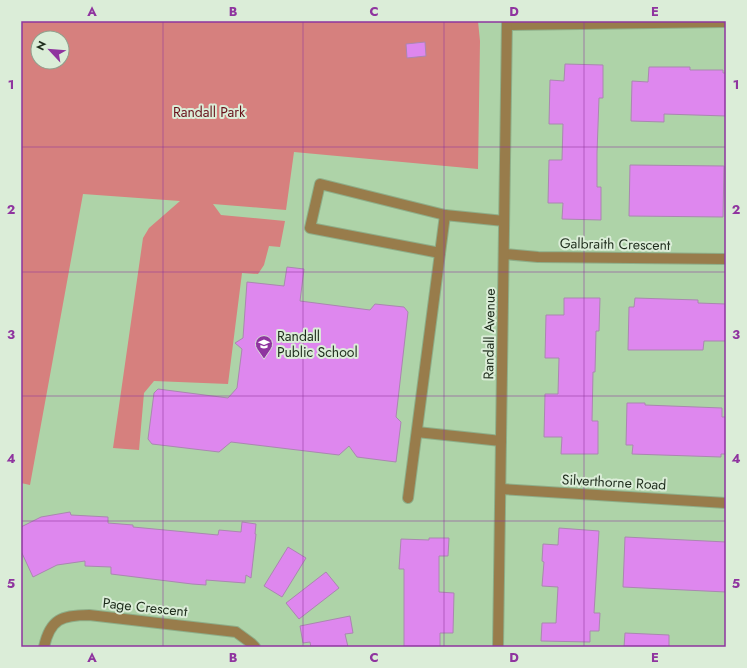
<svg xmlns="http://www.w3.org/2000/svg" width="747" height="668" viewBox="0 0 747 668" font-family="Jost,sans-serif">
<style>
.green{fill:#d6807e;fill-rule:evenodd}
.building{fill:#de87ee;stroke:#aa87b0}
.lines{fill:none;stroke-linecap:round;stroke-linejoin:round}
.minor-casing{stroke:#8eae89;stroke-width:12}
.minor{stroke:#987c4b;stroke-width:10}
.grid{fill:none;stroke:#8f349f;stroke-width:1;stroke-opacity:0.55}
.labels{text-anchor:middle;stroke-width:4;stroke-linejoin:round;paint-order:stroke}
.park-label{font-size:14px;fill:#68121b;stroke:#dbedd8}
.street-label{font-size:14px;fill:#1e2c1c;stroke:#dbedd8}
.poi-label{font-size:14px;fill:#1e2c1c;stroke:#dbedd8;text-anchor:start}
.neatline{fill:none;stroke:#8f349f;stroke-width:1.5}
.grid-label{font-size:13px;text-anchor:middle;font-weight:bold;fill:#8f349f}
</style>
<rect width="100%" height="100%" fill="#aed3a8"/>
<!-- green -->
<path class="green" d="M21 21H478L480 41 478 169 294 152 286 210 213 204 221 215 285 221 280 247 269 246 264 265 258 274 242 273 228 384 154 381 144 393 139 450 113 448 143 238 149 228 180 201 83 194 30 485 21 483ZM38 38H62V62H38Z"/>
<!-- building -->
<g class="building">
<path d="M425 42 426 56 407 58 406 44Z"/>
<path d="M565 64 603 65V98H599L597 153V187H601V220L562 219 563 203H548L549 160H562L563 124H549L550 80 564 81Z"/>
<path d="M649 67H690V70H723V73H726V116L664 114V122L631 121 632 81 648 82Z"/>
<path d="M630 165 724 166 723 217 629 216Z"/>
<path d="M287 267 304 269 300 301 370 310 375 304 404 307 408 312 396 417 401 422 396 462 357 457 349 446 339 455 231 442 219 452 152 444 148 439 154 393 158 389 228 398 237 388 242 349 235 343 243 338 247 282 284 286Z"/>
<path d="M564 298H600L599 331H596L595 372H593L592 421H598V454H561L562 437H544L545 394H558L559 358H545L546 315H564Z"/>
<path d="M635 298 698 300V303L726 304V341H704L703 350H628L629 307H634Z"/>
<path d="M627 403H645V405L722 408V417H726V454H721V457L632 454 633 445H626Z"/>
<path d="M70 512 71 515 108 517V523L133 525V527L218 535 219 530 241 532 242 522 256 524 255 534H256L251 578 246 575 245 583 206 580V585L192 584 111 574V567L85 566V561L57 565 33 577 21 551V527L41 517Z"/>
<path d="M559 528 599 531 594 613H600L599 631H590V642L541 641 542 623H556L558 587 542 586 544 562 542 561 543 544 558 545Z"/>
<path d="M625 537 726 542V592L623 587Z"/>
<path d="M429 538H449L448 556H439V592L454 593 453 633H440V647H404V569H399L401 539 429 540Z"/>
<path d="M288 547 306 558 282 597 264 586Z"/>
<path d="M326 572 339 588 299 619 286 603Z"/>
<path d="M350 616 353 633 345 634 348 647H311L310 642 303 643 300 626Z"/>
<path d="M625 633 669 635V647H624Z"/>
</g>
<g class="lines">
<!-- minor casing -->
<g class="minor-casing">
<g id="minor">
<path d="M507 25 726 22"/>
<path d="M440 253 310 228 320 184 445 215"/>
<path d="M504 254 538 257 726 259"/>
<path d="M417 432 501 441"/>
<path d="M501 489 726 503"/>
<path d="M408 498 445 215 504 221"/>
<path d="M44 647C50 619 62 615 89 615L236 632 251 643 255 647"/>
<path d="M498 647 507 21"/>
</g>
</g>
<!-- minor -->
<use href="#minor" class="minor"/>
</g>
<!-- grid -->
<path class="grid" d="M163 21V647M303 21V647M444 21V647M584 21V647M21 147H726M21 272H726M21 396H726M21 521H726"/>
<!-- icons -->
<defs>
<g id="school-pin" transform="scale(0.9)"><path d="M0 17L-7.5 6A9.5 9.5 0 1 1 7.5 6Z" fill="#8f349f" stroke="#dbedd8"/><path d="M0-5L7-2L0 1L-7-2ZM-4 1L0 2.5L4 1V4Q0 6-4 4Z" fill="#fff"/></g>
</defs>
<g fill-rule="evenodd">
<use href="#school-pin" x="264" y="344"/>
</g>
<g class="labels">
<!-- park labels -->
<g class="park-label">
<text x="209" y="117">Randall Park</text>
</g>
<!-- street labels -->
<g class="street-label">
<text transform="translate(615 244) rotate(1)" y="5">Galbraith Crescent</text>
<text transform="translate(489 334) rotate(-89)" y="5">Randall Avenue</text>
<text transform="translate(614 482) rotate(3)" y="5">Silverthorne Road</text>
<text transform="translate(145 607) rotate(6)" y="5">Page Crescent</text>
</g>
<!-- poi labels -->
<g class="poi-label">
<text x="277" y="341">Randall<tspan x="277" dy="16">Public School</tspan></text>
</g>
</g>
<!-- border -->
<rect width="747" height="668" fill="none" stroke="#dbedd8" stroke-width="44"/>
<!-- north arrow -->
<g transform="translate(50 50) rotate(296)"><circle r="19" fill="#dbedd8" stroke="#8fa08d"/>
<path d="M0-3L7 15L0 10L-7 15Z" fill="#8f349f"/>
<text y="-6" font-size="11" font-weight="bold" text-anchor="middle" fill="#1e2c1c">N</text>
</g>
<rect x="22" y="22" width="703" height="624" class="neatline"/>
<g class="grid-label">
<text x="92" y="16">A</text>
<text x="233" y="16">B</text>
<text x="374" y="16">C</text>
<text x="514" y="16">D</text>
<text x="655" y="16">E</text>
<text x="11" y="89">1</text>
<text x="736" y="89">1</text>
<text x="11" y="214">2</text>
<text x="736" y="214">2</text>
<text x="11" y="339">3</text>
<text x="736" y="339">3</text>
<text x="11" y="463">4</text>
<text x="736" y="463">4</text>
<text x="11" y="588">5</text>
<text x="736" y="588">5</text>
<text x="92" y="662">A</text>
<text x="233" y="662">B</text>
<text x="374" y="662">C</text>
<text x="514" y="662">D</text>
<text x="655" y="662">E</text>
</g>
</svg>
